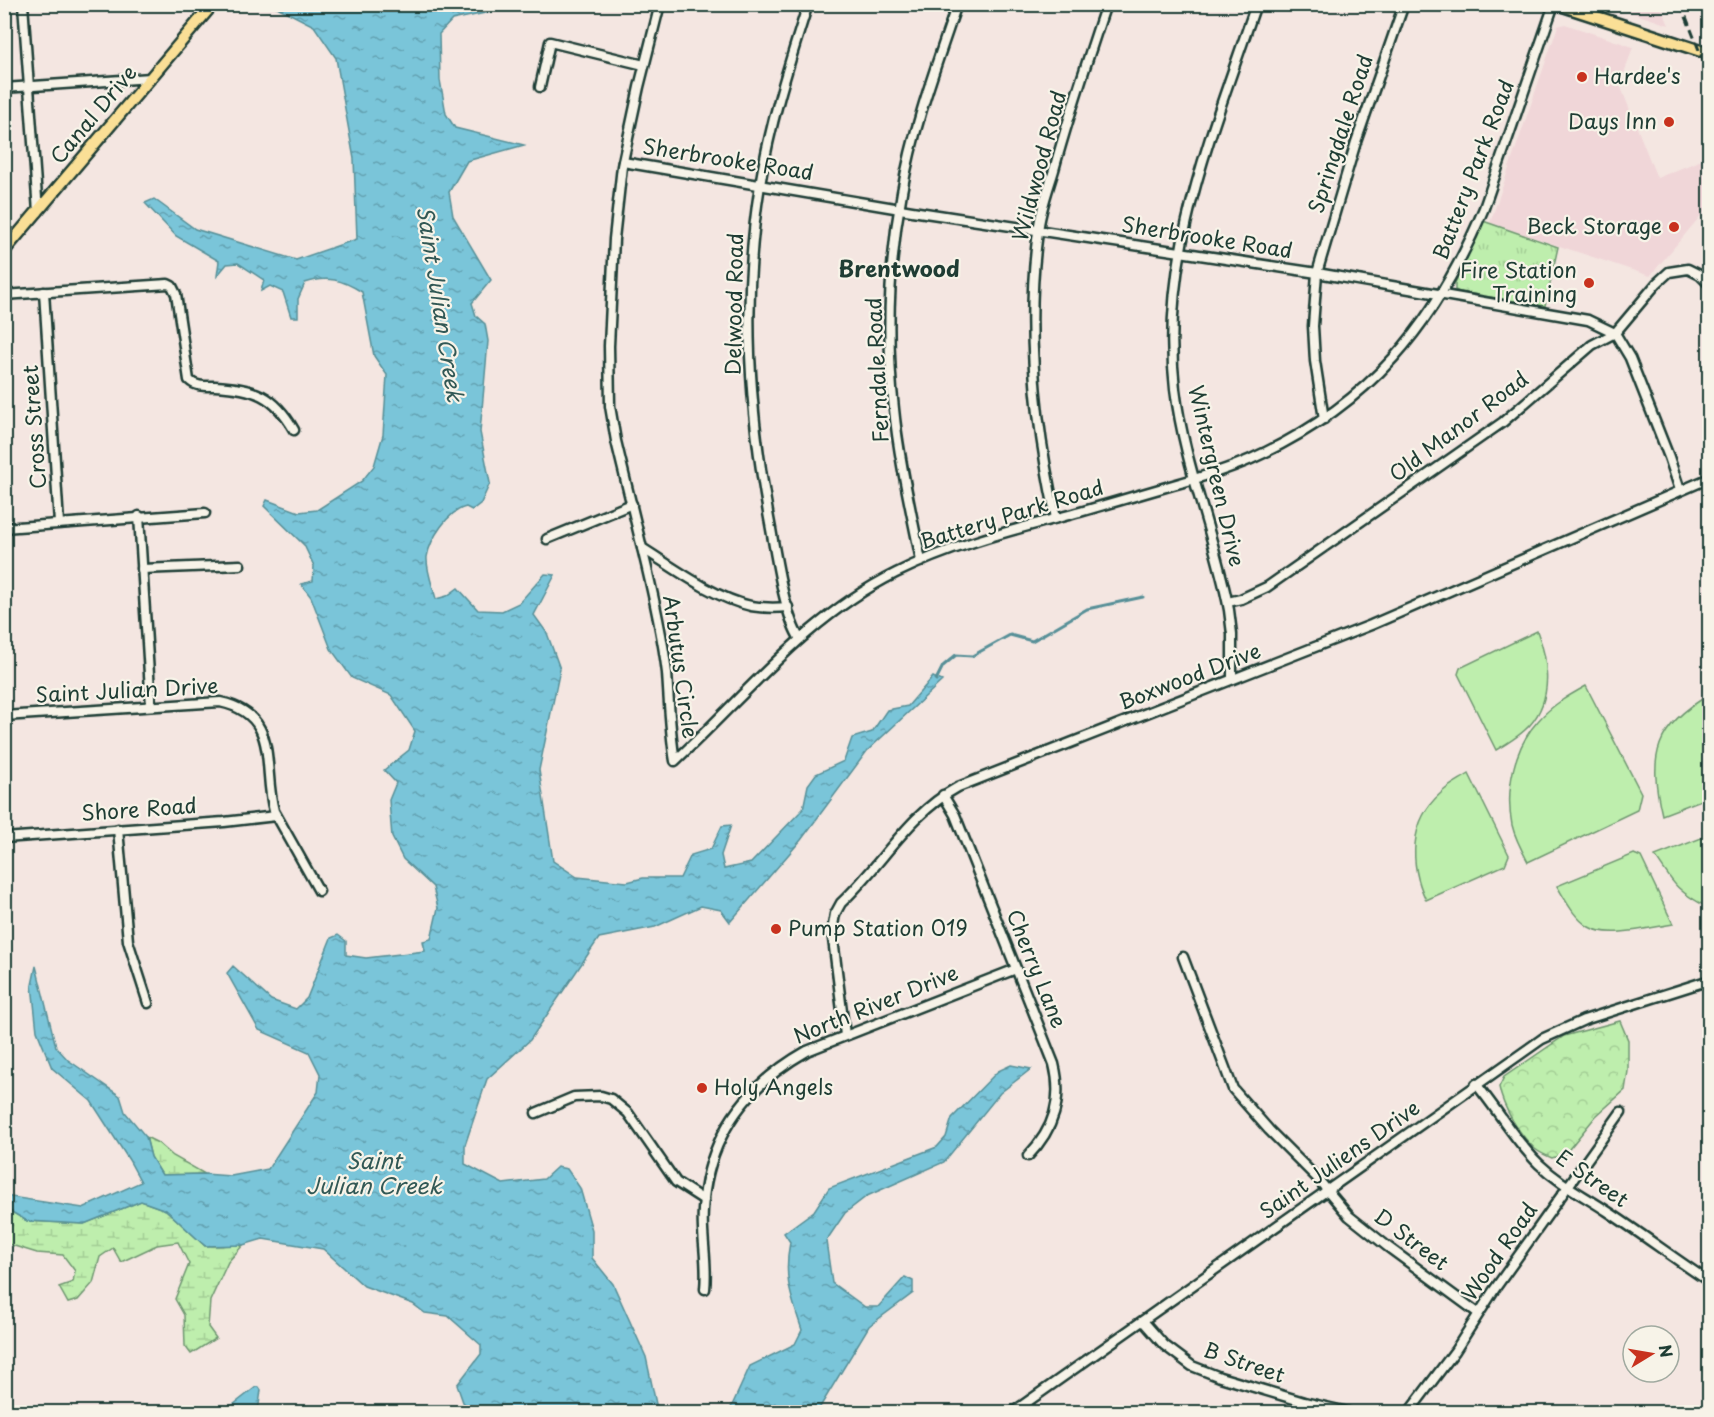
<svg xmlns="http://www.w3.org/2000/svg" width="1714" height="1417" viewBox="0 0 1714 1417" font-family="'Playpen Sans',sans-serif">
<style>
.built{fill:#f0d6d8}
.grass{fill:#beeead;stroke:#6e9670;stroke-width:1.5}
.forest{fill:url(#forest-crowns);stroke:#6e9670;stroke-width:1.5}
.wetland{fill:url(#wetland-marsh);stroke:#6e9670;stroke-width:1.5}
.park{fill:url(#park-tufts);stroke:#6e9670;stroke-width:1.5}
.water{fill:url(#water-ripples);stroke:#568f97;stroke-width:1.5}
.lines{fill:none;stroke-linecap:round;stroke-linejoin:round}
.stream{stroke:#568f97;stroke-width:3}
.minor-casing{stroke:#1f3d34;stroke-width:13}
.major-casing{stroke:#1f3d34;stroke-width:15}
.minor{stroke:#f7f3e8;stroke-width:8}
.major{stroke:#fadf96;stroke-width:10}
.rail{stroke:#1f3d34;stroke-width:3;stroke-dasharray:9 4.5;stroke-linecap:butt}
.poi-dot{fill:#c8321e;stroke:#f7f3e8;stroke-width:2}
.labels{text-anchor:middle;stroke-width:4.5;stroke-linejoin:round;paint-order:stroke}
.poi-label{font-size:21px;fill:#1f3d34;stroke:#f7f3e8;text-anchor:start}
.street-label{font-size:21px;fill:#1f3d34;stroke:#f7f3e8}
.neighbourhood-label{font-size:22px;font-weight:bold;fill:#1f3d34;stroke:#f7f3e8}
.water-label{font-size:22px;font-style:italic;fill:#315855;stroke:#f7f3e8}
</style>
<defs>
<pattern id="forest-crowns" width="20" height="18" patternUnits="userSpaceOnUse" patternTransform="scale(1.5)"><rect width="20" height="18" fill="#beeead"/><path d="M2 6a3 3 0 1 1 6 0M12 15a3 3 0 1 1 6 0" fill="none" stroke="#a3cd95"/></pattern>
<pattern id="wetland-marsh" width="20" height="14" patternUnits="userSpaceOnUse" patternTransform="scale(1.5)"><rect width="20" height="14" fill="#beeead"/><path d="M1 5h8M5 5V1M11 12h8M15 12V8" fill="none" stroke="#a3cd95"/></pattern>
<pattern id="park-tufts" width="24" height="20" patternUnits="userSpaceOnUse" patternTransform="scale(1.5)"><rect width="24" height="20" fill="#beeead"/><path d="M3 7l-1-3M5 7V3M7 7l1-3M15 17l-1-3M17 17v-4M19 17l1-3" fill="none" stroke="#a3cd95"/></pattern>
<pattern id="water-ripples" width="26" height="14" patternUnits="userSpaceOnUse" patternTransform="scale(1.5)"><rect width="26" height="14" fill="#7ac5d9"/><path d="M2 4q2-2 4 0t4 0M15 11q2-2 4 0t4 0" fill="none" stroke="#63a1b1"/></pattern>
</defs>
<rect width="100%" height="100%" fill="#f4e6e1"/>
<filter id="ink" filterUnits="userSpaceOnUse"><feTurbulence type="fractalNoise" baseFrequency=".0167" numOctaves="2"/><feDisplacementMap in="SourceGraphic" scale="12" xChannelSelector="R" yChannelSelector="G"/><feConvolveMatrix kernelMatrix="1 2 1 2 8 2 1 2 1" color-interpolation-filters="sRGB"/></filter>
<g filter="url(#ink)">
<!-- built -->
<g class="built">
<path d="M1608 5H1660L1669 25Z"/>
<path d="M1565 24 1633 47 1620 85 1657 178 1709 157V206L1650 276 1490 223 1558 26Z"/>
</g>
<!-- grass -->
<g class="grass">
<path d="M1537 631C1549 661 1553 699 1530 725 1521 735 1508 743 1496 750L1458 674 1460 668Z"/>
<path d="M1586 686 1641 793 1637 810 1528 862C1522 851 1515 838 1512 825 1505 790 1514 747 1538 721 1552 705 1568 696 1586 686Z"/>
<path d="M1709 695V797L1662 815C1648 756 1655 726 1709 695Z"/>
<path d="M1469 774 1509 855 1505 865 1426 900C1409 864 1409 821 1441 793 1449 785 1460 780 1469 774Z"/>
<path d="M1709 835V908C1678 892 1674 885 1655 856Z"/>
<path d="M1634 854 1641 857 1673 924C1652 927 1608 939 1589 927 1574 918 1566 901 1557 886Z"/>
</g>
<!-- forest -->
<path class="forest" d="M1620 1021 1628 1040V1071L1625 1090 1596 1116 1565 1154 1552 1158C1547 1156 1540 1153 1535 1149 1519 1134 1503 1108 1499 1087L1504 1077 1564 1036Z"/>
<!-- wetland -->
<g class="wetland">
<path d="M146 1137 158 1143 173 1156 205 1174 162 1175 151 1157Z"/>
<path d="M141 1201 166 1210 205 1246 243 1245 228 1262 210 1301 208 1327 216 1338 191 1354 185 1346 184 1315 175 1299 189 1264 178 1242 157 1245 121 1262 113 1248 100 1257 93 1283 78 1300 68 1303 59 1287 73 1282 75 1271 63 1255 37 1253 8 1244 5 1241V1208L27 1221 84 1224Z"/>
</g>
<!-- park -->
<path class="park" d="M1483 221 1558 247 1545 306 1459 292 1455 290V283Z"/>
<!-- water -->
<g class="water">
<path d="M273 5H499L490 12 452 20 439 34 440 80 446 114 455 128 524 145 467 161 449 192 453 216 491 280 472 303 476 316 485 324 488 341 480 432 490 483 481 503 472 510 466 507C448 511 430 539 427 557 426 570 433 587 436 599L447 596 458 588 478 610 502 611 519 603 545 574 555 575 534 615 547 633 560 669 539 770 553 861 577 877 627 882 643 878H680L691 855 711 849 722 826 731 825 721 855 724 869 751 863 803 809 808 785 816 774 844 761 852 738 872 732 887 710 908 706 933 677 942 681 867 751 801 840 730 922 721 910 701 906 655 927 599 938 530 1040 487 1079 465 1145V1164L503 1184 544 1179 557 1167 567 1169 580 1188 592 1230V1258L613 1284 646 1357 656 1404 661 1412H473L463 1402 457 1385 481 1354V1345L448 1316 425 1313 413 1304 364 1286 323 1249 263 1239 243 1245 205 1246 166 1210 141 1201 84 1224 27 1221 5 1208V1196L83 1208 141 1182 129 1160 91 1101 52 1068 37 1031 32 985 36 966 56 1047 68 1060 120 1096 125 1112 146 1137 151 1157 162 1175 204 1174 231 1176 268 1169 318 1092 320 1074 309 1052 259 1030 227 973 233 966 271 1000 296 1009 307 998 331 938 338 935 346 941V955L366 958 425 951 423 941 431 939 438 908 433 887 403 859 392 837 389 800 396 783 384 770 409 750 415 731 391 695 352 678 331 649 311 597 301 584 313 581 314 566 304 545 264 506 267 500 299 512 317 510 362 481 374 466 383 435 387 375 374 356 362 292C343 280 327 275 305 283L298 299V317H291L283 292 270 286 261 291 264 280 238 263 227 264 217 276 219 261 176 236 145 203 154 199 195 229 296 260 357 239 354 159 336 58 314 26Z"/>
<path d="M1011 1065 1031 1069 1000 1093 944 1162 867 1196 845 1213 826 1241 832 1283 865 1307H878L905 1277 913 1281V1293L869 1326 817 1412H729L750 1366 795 1344 802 1330C791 1296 783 1278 790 1242L784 1233 814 1211 829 1188 937 1147 946 1137 952 1118 998 1071Z"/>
<path d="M256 1387H259L261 1390 258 1412H224Z"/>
</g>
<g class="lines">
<!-- stream -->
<path class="stream" d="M936 680 943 666 956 655 972 656 1010 635 1032 641 1087 609 1143 597"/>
<!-- minor casing -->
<g class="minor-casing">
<g id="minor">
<path d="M23 4 38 212"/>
<path d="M660 4 639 87 622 166 614 239 609 346 610 406 616 441 642 548C674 568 714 598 751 606 763 608 776 608 788 607"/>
<path d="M540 87 550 42 644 65"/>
<path d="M4 88 151 78"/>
<path d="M623 162 912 211 1317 273 1588 320 1615 333 1630 358 1669 457 1680 490"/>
<path d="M44 292 59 523"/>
<path d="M4 295 168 284 172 286 176 294 189 380C196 387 205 386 215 386 254 388 274 395 294 430"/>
<path d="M1324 419 1315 361 1313 326 1317 273 1356 142 1404 4"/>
<path d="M139 516 151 706"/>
<path d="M1056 518C1035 424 1025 328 1038 232 1040 211 1048 190 1054 170 1069 114 1088 59 1106 4"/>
<path d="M4 528 205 513"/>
<path d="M547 539 632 504"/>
<path d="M642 548C652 589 662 631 667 673 669 702 670 732 675 761 746 695 807 617 896 573 954 544 1017 529 1080 512 1111 503 1142 494 1173 485 1199 478 1226 470 1251 459 1369 406 1435 326 1484 208L1554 4"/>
<path d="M921 561C911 510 899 460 894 409 886 338 889 262 902 192 913 128 936 66 957 4"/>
<path d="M142 569 240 565"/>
<path d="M1228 602 1241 599 1267 587 1503 422 1592 345 1615 333 1657 283 1669 272 1688 269 1700 275 1710 285"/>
<path d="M800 639C785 617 776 557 771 529 749 413 741 302 760 185 770 123 789 64 808 4"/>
<path d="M1232 679V634L1229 610C1215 536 1184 465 1175 389 1159 255 1214 129 1256 4"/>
<path d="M4 716 220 702C281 715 262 766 274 811L319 891"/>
<path d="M943 795 955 815 1054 1064C1063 1100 1054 1129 1028 1156"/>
<path d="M118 829 128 941 148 1003"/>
<path d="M4 838 224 822 276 816"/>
<path d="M1183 957 1233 1089 1269 1130 1317 1178 1349 1216 1388 1247 1478 1313"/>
<path d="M845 1035 832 931 835 914 841 903C882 865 907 815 958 787L1371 625 1710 478"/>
<path d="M1476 1084C1498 1110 1514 1140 1539 1164 1560 1184 1583 1195 1607 1211 1642 1234 1675 1259 1710 1282"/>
<path d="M536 1113 574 1097 601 1096 611 1099 628 1113 676 1182 704 1200"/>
<path d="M705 1289C708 1262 701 1237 703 1210 707 1138 745 1086 807 1051L1016 969"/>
<path d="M1143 1321 1164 1345 1192 1366 1220 1377 1304 1402 1348 1412"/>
<path d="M1013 1412 1542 1039 1584 1020 1710 980"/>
<path d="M1409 1412 1455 1351 1494 1290 1621 1112"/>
</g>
</g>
<!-- major casing -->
<g class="major-casing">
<g id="major">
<path d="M1557 4 1710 54"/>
<path d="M4 251 213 4"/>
</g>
</g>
<!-- minor -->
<use href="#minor" class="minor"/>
<!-- major -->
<use href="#major" class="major"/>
<!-- rail -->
<path class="rail" d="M1681 4 1710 78"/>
</g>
</g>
<!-- markers -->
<g class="poi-dot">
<circle cx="1582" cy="77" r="6"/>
<circle cx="1669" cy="122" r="6"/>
<circle cx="1674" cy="227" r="6"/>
<circle cx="1589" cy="283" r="6"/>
<circle cx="776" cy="929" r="6"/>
<circle cx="702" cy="1088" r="6"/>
</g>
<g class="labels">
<!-- poi labels -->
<g class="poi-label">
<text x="1594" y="84">Hardee's</text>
<text x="1657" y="129" text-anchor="end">Days Inn</text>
<text x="1662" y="234" text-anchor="end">Beck Storage</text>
<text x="1577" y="278" text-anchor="end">Fire Station<tspan x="1577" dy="24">Training</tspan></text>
<text x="788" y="936">Pump Station 019</text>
<text x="714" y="1095">Holy Angels</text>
</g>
<!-- street labels -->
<g class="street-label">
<text transform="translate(94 115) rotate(-50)" y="7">Canal Drive</text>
<text transform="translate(1341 134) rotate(-72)" y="7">Springdale Road</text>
<text transform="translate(728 160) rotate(9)" y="7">Sherbrooke Road</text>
<text transform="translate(1040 166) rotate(-75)" y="7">Wildwood Road</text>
<text transform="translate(1474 170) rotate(-69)" y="7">Battery Park Road</text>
<text transform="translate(1207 238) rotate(9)" y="7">Sherbrooke Road</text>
<text transform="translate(735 304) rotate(-89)" y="7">Delwood Road</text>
<text transform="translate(878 370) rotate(-93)" y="7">Ferndale Road</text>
<text transform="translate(35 427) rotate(-94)" y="7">Cross Street</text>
<text transform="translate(1459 427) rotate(-37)" y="7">Old Manor Road</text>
<text transform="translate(1216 476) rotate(77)" y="7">Wintergreen Drive</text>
<text transform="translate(1012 515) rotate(-17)" y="7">Battery Park Road</text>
<text transform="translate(680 667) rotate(82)" y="7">Arbutus Circle</text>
<text transform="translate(1190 677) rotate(-21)" y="7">Boxwood Drive</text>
<text transform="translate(127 691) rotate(-3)" y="7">Saint Julian Drive</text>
<text transform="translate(139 810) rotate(-4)" y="7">Shore Road</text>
<text transform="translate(1036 969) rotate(68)" y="7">Cherry Lane</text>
<text transform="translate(876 1005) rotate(-22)" y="7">North River Drive</text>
<text transform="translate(1340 1160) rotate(-35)" y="7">Saint Juliens Drive</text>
<text transform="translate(1592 1179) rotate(35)" y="7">E Street</text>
<text transform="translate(1411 1240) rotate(37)" y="7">D Street</text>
<text transform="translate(1500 1252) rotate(-55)" y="7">Wood Road</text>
<text transform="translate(1244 1363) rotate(19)" y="7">B Street</text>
</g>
<!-- neighbourhood labels -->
<g class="neighbourhood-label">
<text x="899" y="277">Brentwood</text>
</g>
<!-- water labels -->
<g class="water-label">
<text transform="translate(440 304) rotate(81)" y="8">Saint Julian Creek</text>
<text x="374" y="1169">Saint<tspan x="374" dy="25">Julian Creek</tspan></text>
</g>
</g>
<!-- margin -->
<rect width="1714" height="1417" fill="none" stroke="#f7f3e8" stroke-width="24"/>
<rect x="12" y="12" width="1690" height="1393" fill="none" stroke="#1f3d34" stroke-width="2" filter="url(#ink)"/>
<!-- north arrow -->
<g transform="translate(1651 1354) rotate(79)"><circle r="28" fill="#f7f3e8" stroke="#a1aaa0" stroke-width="1.5"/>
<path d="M0-4.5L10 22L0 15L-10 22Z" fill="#c8321e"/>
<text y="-9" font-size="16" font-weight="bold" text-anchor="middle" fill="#1f3d34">N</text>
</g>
</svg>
